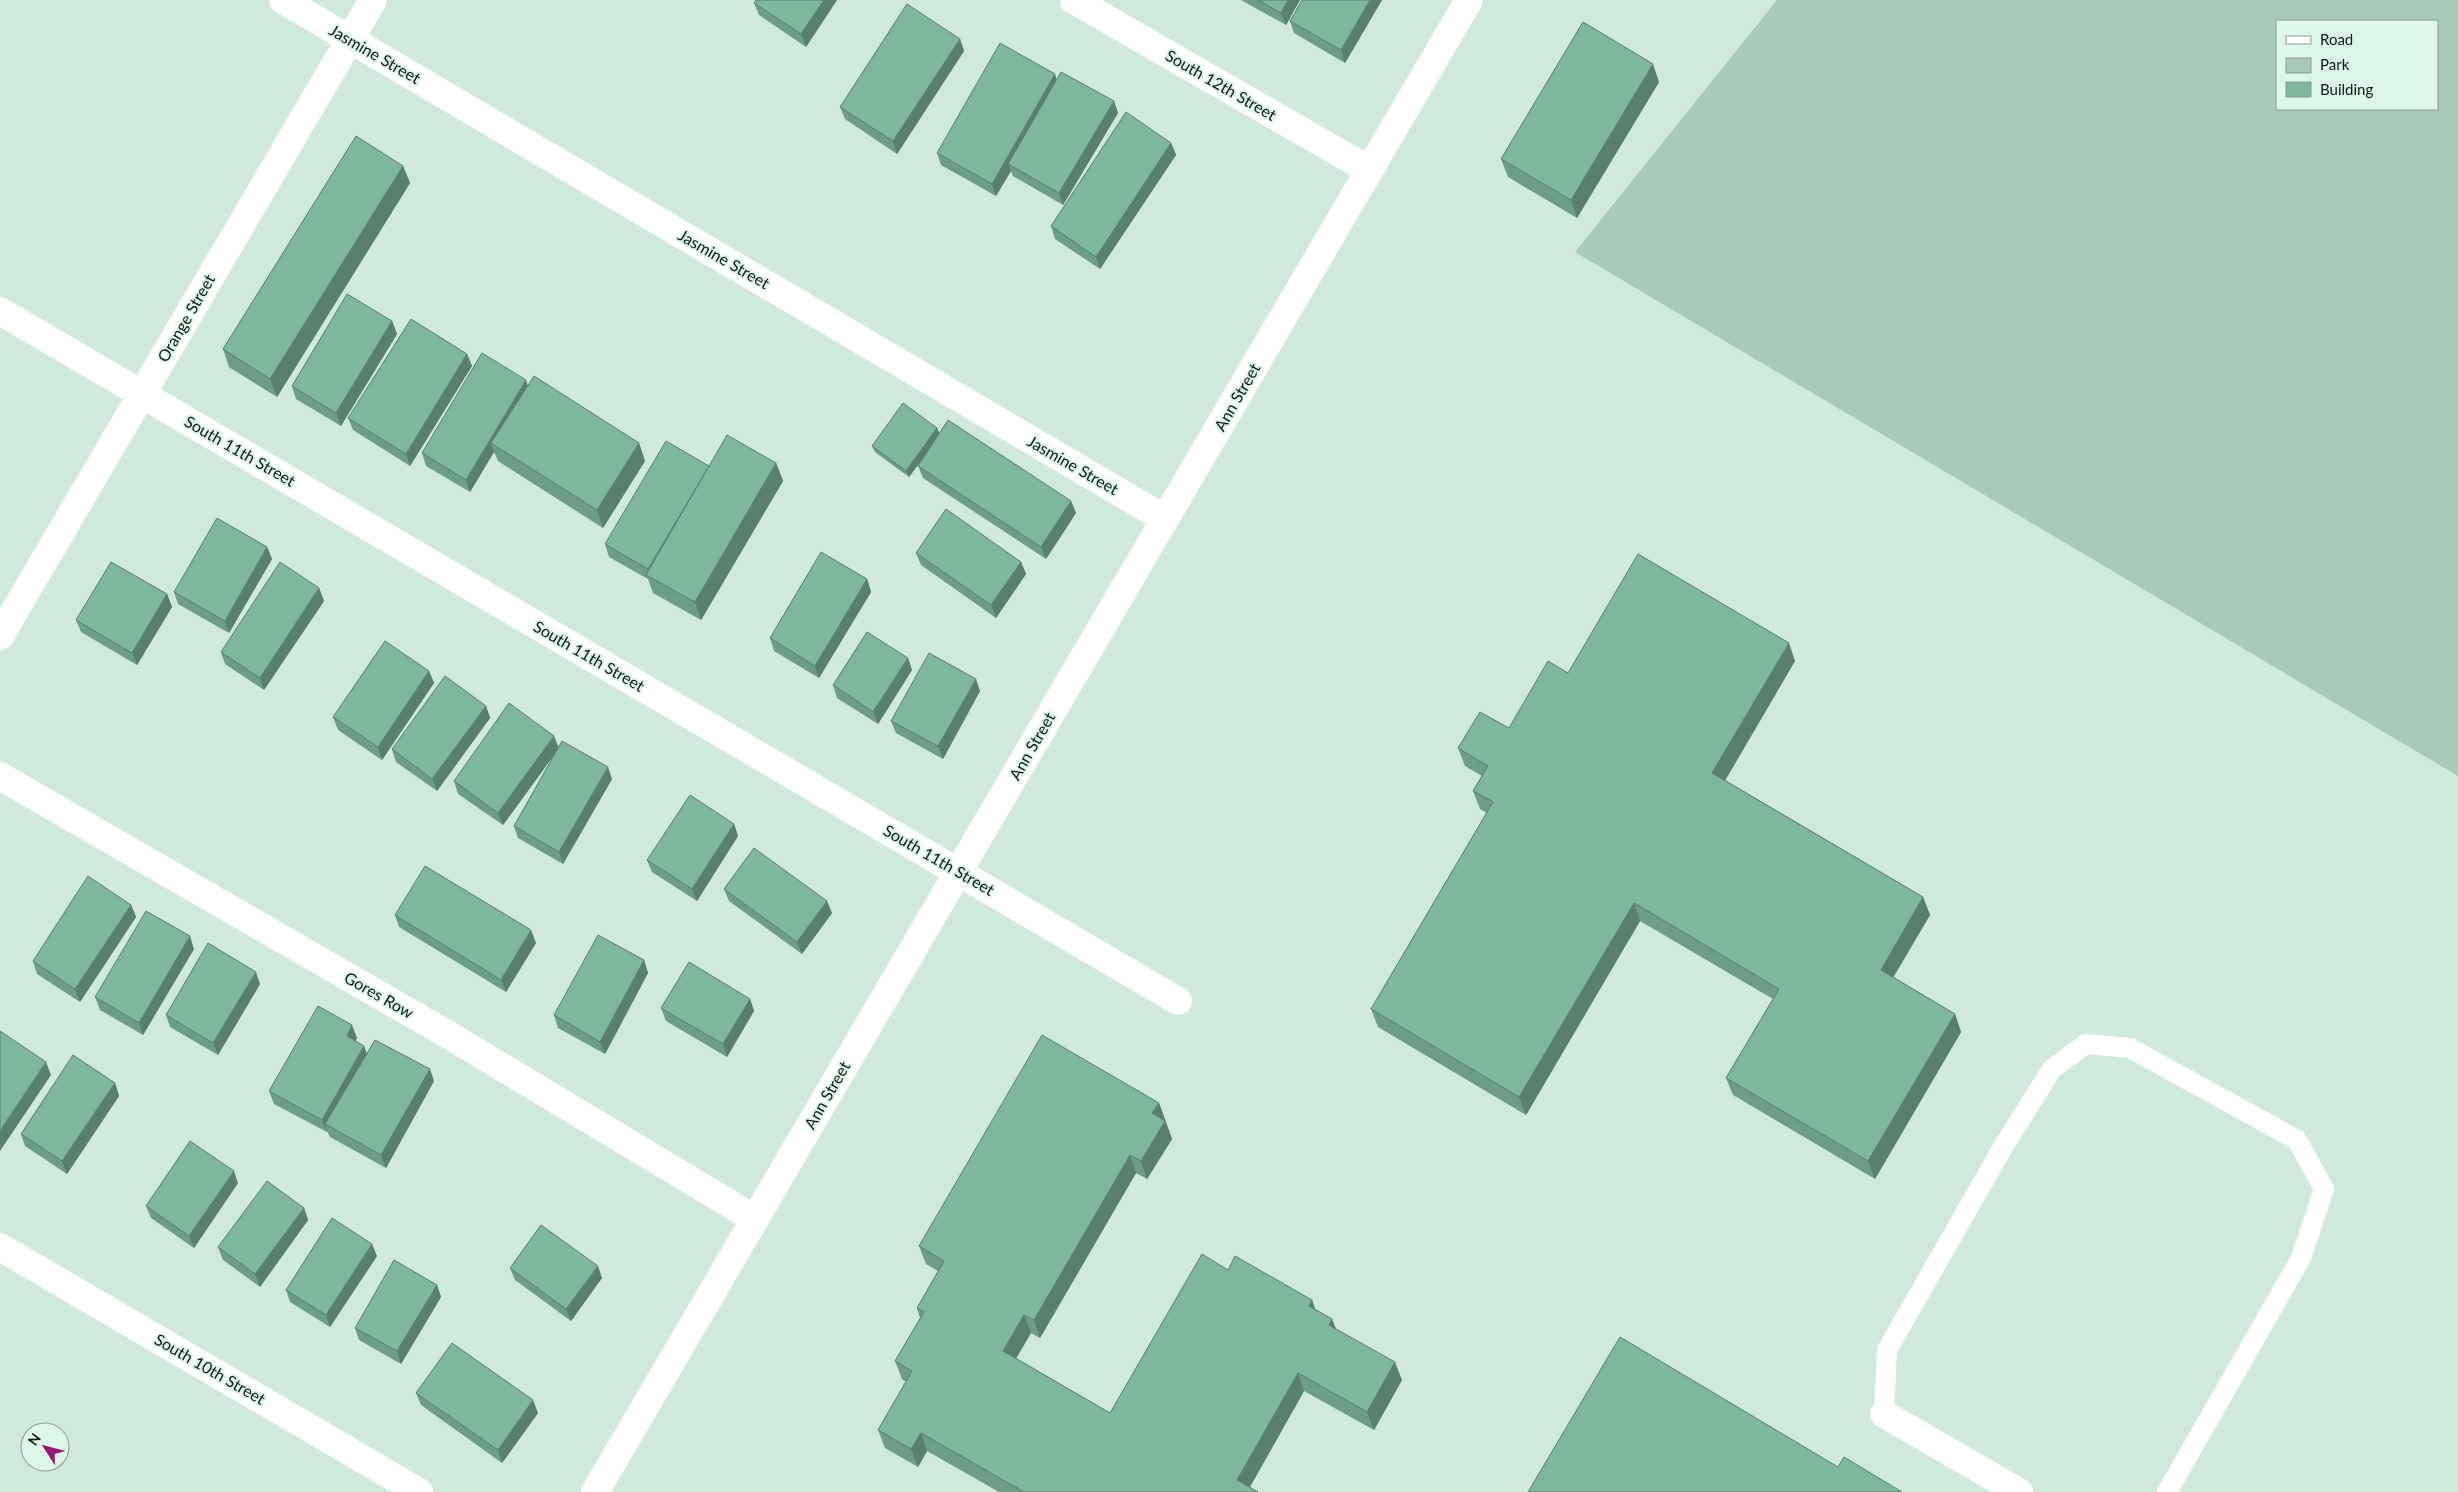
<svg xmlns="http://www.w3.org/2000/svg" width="2458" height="1492" viewBox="0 0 2458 1492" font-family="Lato,sans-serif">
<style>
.green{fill:#a8cab9;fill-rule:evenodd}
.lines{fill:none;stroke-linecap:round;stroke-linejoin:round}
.service{stroke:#fff;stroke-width:20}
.minor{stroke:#fff;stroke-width:28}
.tertiary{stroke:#fff;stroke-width:28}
.wall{fill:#6d9d87}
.shaded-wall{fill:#59806e}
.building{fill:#7fb79d;stroke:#59806e}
.labels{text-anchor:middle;stroke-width:4;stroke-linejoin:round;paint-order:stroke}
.street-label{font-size:16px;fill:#101915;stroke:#dcf6e9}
</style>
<rect width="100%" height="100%" fill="#cfe9db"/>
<!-- green -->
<path class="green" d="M1777 0H2458V776L1575 252ZM2277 21H2437V109H2277Z"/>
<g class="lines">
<!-- service -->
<path class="service" d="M1884 1414 1887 1350 2003 1147 2052 1069 2086 1044 2130 1048 2297 1140 2324 1189 2301 1258 2167 1492"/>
<!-- minor -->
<g class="minor">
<path d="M283 0 1165 519"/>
<path d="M1074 0 1369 170"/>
<path d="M0 311 1178 1001"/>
<path d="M0 636 373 0"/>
<path d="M0 776 452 1037 755 1219"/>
<path d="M1884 1414 2019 1492"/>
<path d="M595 1492 1469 0"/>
</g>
<!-- tertiary -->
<path class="tertiary" d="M0 1247 419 1492"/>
</g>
<!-- wall -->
<g class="wall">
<path d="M756 0H837L806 47 759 15 754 3Z"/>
<path d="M1241 0H1300L1286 25Z"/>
<path d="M1382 0 1345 63 1294 33 1290 21Z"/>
<path d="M960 39 964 51 897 154 845 119 840 107Z"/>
<path d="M1057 79 1114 101 1118 113 1063 205 1013 176 1011 171 996 196 941 165 937 153Z"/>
<path d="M1659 82 1577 218 1508 177 1501 159Z"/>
<path d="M1171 143 1176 155 1100 269 1055 239 1051 226Z"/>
<path d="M403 166 410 183 277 397 229 367 223 349Z"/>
<path d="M392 321 397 334 341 426 296 399 292 386Z"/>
<path d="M467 354 472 366 410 466 353 430 348 418Z"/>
<path d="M528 386 639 443 645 461 603 528 498 461 494 452 470 492 426 466 422 453Z"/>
<path d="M937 428 939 433 1071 501 1076 513 1046 559 923 478 918 466 928 451 909 477 875 452 872 446Z"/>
<path d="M776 463 783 481 701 620 653 593 648 579 609 557 605 544 709 466Z"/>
<path d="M267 547 272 559 229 633 178 604 174 592Z"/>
<path d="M916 553 1021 562 1026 574 996 618 921 565Z"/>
<path d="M867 579 871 592 819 678 774 651 770 638Z"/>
<path d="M319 588 324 601 264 690 225 664 221 652Z"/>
<path d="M167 594 172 607 137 665 81 632 76 620Z"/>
<path d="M908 658 912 670 878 724 837 698 833 685Z"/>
<path d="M1795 661 1725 780 1923 897 1930 915 1893 977 1955 1014 1961 1032 1875 1179 1733 1095 1726 1078 1773 999 1640 921 1526 1115 1378 1027 1371 1009 1487 813 1480 809 1473 791 1482 776 1465 766 1458 748 1509 728 1568 673Z"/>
<path d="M429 671 434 683 382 760 338 730 333 717Z"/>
<path d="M980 691 943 759 896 733 891 721Z"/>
<path d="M486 706 490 718 437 791 396 762 392 749Z"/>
<path d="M559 748 612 779 563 864 518 838 514 826 557 751 503 825 458 794 454 781Z"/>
<path d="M734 824 738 836 697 901 652 872 647 860Z"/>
<path d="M724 889 832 913 802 954 729 901Z"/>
<path d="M131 905 136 917 80 1002 37 974 33 961Z"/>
<path d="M395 915 536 943 506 992 399 927Z"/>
<path d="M194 949 143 1035 100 1010 95 997Z"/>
<path d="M644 960 648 973 605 1054 558 1028 554 1015Z"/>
<path d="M260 984 218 1055 170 1027 166 1015Z"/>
<path d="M750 999 754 1011 727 1057 666 1021 661 1008Z"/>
<path d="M357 1038 355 1041 364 1046 367 1054 434 1081 386 1168 330 1137 327 1131V1132L274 1104 269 1091Z"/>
<path d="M115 1083 119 1096 67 1174 25 1146 21 1134Z"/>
<path d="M1159 1103 1172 1139 1147 1179 1136 1173 1040 1338 1031 1333 1016 1358 1110 1413 1228 1270 1312 1300 1315 1309 1332 1319 1336 1329 1402 1380 1374 1430 1304 1391 1250 1487 1258 1492H999L927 1451 918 1467 885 1448 878 1430 906 1382 902 1379 895 1361 920 1318 917 1308 938 1271 926 1264 919 1246Z"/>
<path d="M238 1183 194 1248 151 1218 146 1206Z"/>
<path d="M304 1208 308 1220 260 1287 223 1260 218 1247Z"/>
<path d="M377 1256 330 1327 290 1302 286 1290Z"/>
<path d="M510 1268 602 1278 571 1321 515 1280Z"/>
<path d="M437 1285 441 1297 401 1364 359 1340 355 1328Z"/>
<path d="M416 1393 538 1413 502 1463 421 1405Z"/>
</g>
<!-- shaded-wall -->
<g class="shaded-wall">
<path d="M824 0H837L806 47 801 34Z"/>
<path d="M1288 0H1300L1286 25 1281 13Z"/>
<path d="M1370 0H1382L1345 63 1341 50Z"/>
<path d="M960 39 964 51 897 154 893 141Z"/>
<path d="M1653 64 1659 82 1577 218 1571 200Z"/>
<path d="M1055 74 1059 87 1008 164 1011 171 996 196 992 184Z"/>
<path d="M1114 101 1118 113 1063 205 1059 193Z"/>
<path d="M1171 143 1176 155 1100 269 1096 257Z"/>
<path d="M403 166 410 183 277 397 270 379Z"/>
<path d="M392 321 397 334 341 426 336 413Z"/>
<path d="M467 354 472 366 410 466 406 454Z"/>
<path d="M526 380 530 392 491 443 494 452 470 492 466 480Z"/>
<path d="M937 428 940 435 909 477 906 471Z"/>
<path d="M639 443 645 461 603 528 597 510Z"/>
<path d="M776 463 783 481 701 620 695 602Z"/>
<path d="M1071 501 1076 513 1046 559 1041 547Z"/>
<path d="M267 547 272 559 229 633 225 621Z"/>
<path d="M1021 562 1026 574 996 618 991 605Z"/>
<path d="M867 579 871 592 819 678 815 666Z"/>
<path d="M319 588 324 601 264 690 260 678Z"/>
<path d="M167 594 172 607 137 665 132 653Z"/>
<path d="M1789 643 1795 661 1719 791 1712 773Z"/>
<path d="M908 658 912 670 878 724 873 712Z"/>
<path d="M429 671 434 683 382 760 378 747Z"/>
<path d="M976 679 980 691 943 759 938 746Z"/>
<path d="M486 706 490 718 437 791 432 779Z"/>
<path d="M554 736 559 748 503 825 498 813Z"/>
<path d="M608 767 612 779 563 864 559 852Z"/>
<path d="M734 824 738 836 697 901 692 889Z"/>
<path d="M1923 897 1930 915 1887 988 1881 970Z"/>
<path d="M827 901 832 913 802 954 797 942Z"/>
<path d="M1634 903 1640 921 1526 1115 1519 1097Z"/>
<path d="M131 905 136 917 80 1002 75 989Z"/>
<path d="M531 930 536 943 506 992 501 980Z"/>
<path d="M190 936 194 949 143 1035 139 1023Z"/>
<path d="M644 960 648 973 605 1054 600 1042Z"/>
<path d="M256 972 260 984 218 1055 213 1043Z"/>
<path d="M750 999 754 1011 727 1057 723 1044Z"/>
<path d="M1955 1014 1961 1032 1875 1179 1868 1161Z"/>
<path d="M352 1025 357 1038 352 1048 347 1036Z"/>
<path d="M364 1046 368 1058 325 1124 327 1131V1132L322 1120Z"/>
<path d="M46 1062 51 1075 0 1151V1131Z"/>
<path d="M430 1069 434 1081 386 1168 381 1155Z"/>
<path d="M115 1083 119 1096 67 1174 62 1161Z"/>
<path d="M1159 1103 1172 1139 1147 1179 1141 1161 1152 1113Z"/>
<path d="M1130 1155 1136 1173 1040 1338 1034 1320Z"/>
<path d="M234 1171 238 1183 194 1248 189 1236Z"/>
<path d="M304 1208 308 1220 260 1287 255 1274Z"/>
<path d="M372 1244 377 1256 330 1327 326 1315Z"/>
<path d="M598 1266 602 1278 571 1321 566 1309Z"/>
<path d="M437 1285 441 1297 401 1364 397 1351Z"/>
<path d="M1312 1300 1318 1318 1309 1306Z"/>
<path d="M1024 1315 1031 1333 1010 1369 1003 1351Z"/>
<path d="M1332 1319 1339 1337 1329 1325Z"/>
<path d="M1395 1362 1402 1380 1374 1430 1367 1412Z"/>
<path d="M1298 1373 1304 1391 1247 1492 1237 1480Z"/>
<path d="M533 1400 538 1413 502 1463 498 1450Z"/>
<path d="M921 1433 927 1451 918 1467 911 1449Z"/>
</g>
<!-- building -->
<g class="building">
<path d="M756 0H824L801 34 754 3Z"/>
<path d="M1258 0H1288L1281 13Z"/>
<path d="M1302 0H1370L1341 50 1290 21Z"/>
<path d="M907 4 960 39 893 141 840 107Z"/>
<path d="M1583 22 1653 64 1571 200 1501 159Z"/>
<path d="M1000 43 1055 74 992 184 937 153Z"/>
<path d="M1061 72 1114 101 1059 193 1008 164Z"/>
<path d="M1126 112 1171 143 1096 257 1051 226Z"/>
<path d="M356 136 403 166 270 379 223 349Z"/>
<path d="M347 294 392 321 336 413 292 386Z"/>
<path d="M411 319 467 354 406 454 348 418Z"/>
<path d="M482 353 526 380 466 480 422 453Z"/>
<path d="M534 376 639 443 597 510 491 443Z"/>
<path d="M903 403 937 428 906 471 872 446Z"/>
<path d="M948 420 1071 501 1041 547 918 466Z"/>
<path d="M727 435 776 463 695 602 646 575Z"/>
<path d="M666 441 709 466 648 569 605 544Z"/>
<path d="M946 509 1021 562 991 605 916 553Z"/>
<path d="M217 518 267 547 225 621 174 592Z"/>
<path d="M821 552 867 579 815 666 770 638Z"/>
<path d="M1638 554 1789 643 1712 773 1923 897 1881 970 1955 1014 1868 1161 1726 1078 1779 989 1634 903 1519 1097 1371 1009 1493 802 1473 791 1488 766 1458 748 1480 712 1509 728 1548 661 1568 673Z"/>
<path d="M111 562 167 594 132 653 76 620Z"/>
<path d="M280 562 319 588 260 678 221 652Z"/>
<path d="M867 632 908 658 873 712 833 685Z"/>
<path d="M385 641 429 671 378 747 333 717Z"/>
<path d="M929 653 976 679 938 746 891 721Z"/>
<path d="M445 676 486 706 432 779 392 749Z"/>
<path d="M509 703 554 736 498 813 454 781Z"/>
<path d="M562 741 608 767 559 852 514 826Z"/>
<path d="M690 795 734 824 692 889 647 860Z"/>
<path d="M754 848 827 901 797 942 724 889Z"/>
<path d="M425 866 531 930 501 980 395 915Z"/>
<path d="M88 876 131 905 75 989 33 961Z"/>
<path d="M146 911 190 936 139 1023 95 997Z"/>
<path d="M598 935 644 960 600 1042 554 1015Z"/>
<path d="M208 943 256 972 213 1043 166 1015Z"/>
<path d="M689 962 750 999 723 1044 661 1008Z"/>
<path d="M318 1006 352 1025 347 1036 364 1046 322 1120 269 1091Z"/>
<path d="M0 1031 46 1062 0 1131Z"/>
<path d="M1042 1035 1159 1103 1152 1113 1165 1121 1141 1161 1130 1155 1034 1320 1024 1315 1003 1351 1110 1413 1202 1254 1228 1270 1235 1256 1312 1300 1309 1306 1332 1319 1329 1325 1395 1362 1367 1412 1298 1373 1237 1480 1258 1492H1024L921 1433 911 1449 878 1430 912 1371 895 1361 924 1312 917 1308 944 1261 919 1246Z"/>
<path d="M375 1040 430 1069 381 1155 325 1124Z"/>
<path d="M73 1055 115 1083 62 1161 21 1134Z"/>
<path d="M190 1141 234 1171 189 1236 146 1206Z"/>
<path d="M267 1181 304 1208 255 1274 218 1247Z"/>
<path d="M332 1218 372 1244 326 1315 286 1290Z"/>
<path d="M541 1225 598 1266 566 1309 510 1268Z"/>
<path d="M394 1260 437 1285 397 1351 355 1328Z"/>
<path d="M1620 1337 1838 1467 1844 1457 1902 1492H1528Z"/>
<path d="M452 1343 533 1400 498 1450 416 1393Z"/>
</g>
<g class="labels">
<!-- street labels -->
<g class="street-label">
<text transform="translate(375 54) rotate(30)" y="6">Jasmine Street</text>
<text transform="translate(1221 85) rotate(30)" y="6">South 12th Street</text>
<text transform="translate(724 259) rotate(30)" y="6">Jasmine Street</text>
<text transform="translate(186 318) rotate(-60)" y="6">Orange Street</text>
<text transform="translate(1237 397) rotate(-60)" y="6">Ann Street</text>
<text transform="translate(240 451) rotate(30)" y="6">South 11th Street</text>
<text transform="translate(1073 465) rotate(30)" y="6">Jasmine Street</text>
<text transform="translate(589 656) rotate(30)" y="6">South 11th Street</text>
<text transform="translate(1032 746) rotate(-60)" y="6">Ann Street</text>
<text transform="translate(939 860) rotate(30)" y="6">South 11th Street</text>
<text transform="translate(379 995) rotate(30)" y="6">Gores Row</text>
<text transform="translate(827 1095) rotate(-60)" y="6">Ann Street</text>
<text transform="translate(210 1369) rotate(30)" y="6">South 10th Street</text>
</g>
</g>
<!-- legend -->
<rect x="2276" y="20" width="162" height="90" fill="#dcf6e9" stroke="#8a9e94"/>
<rect x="2286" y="36" width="25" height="8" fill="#ffffff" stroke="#8a9e94"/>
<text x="2320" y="45" font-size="15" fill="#101915">Road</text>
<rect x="2286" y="58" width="25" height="15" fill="#a8cab9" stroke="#8a9e94"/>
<text x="2320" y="70" font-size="15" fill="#101915">Park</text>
<rect x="2286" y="82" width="25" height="15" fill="#7fb79d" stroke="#8a9e94"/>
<text x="2320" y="95" font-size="15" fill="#101915">Building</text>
<!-- north arrow -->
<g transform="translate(45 1447) rotate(306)"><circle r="24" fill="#dcf6e9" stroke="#8a9e94"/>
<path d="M0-4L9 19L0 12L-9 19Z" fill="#961871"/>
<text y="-8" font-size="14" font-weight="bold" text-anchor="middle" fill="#101915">N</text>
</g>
</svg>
